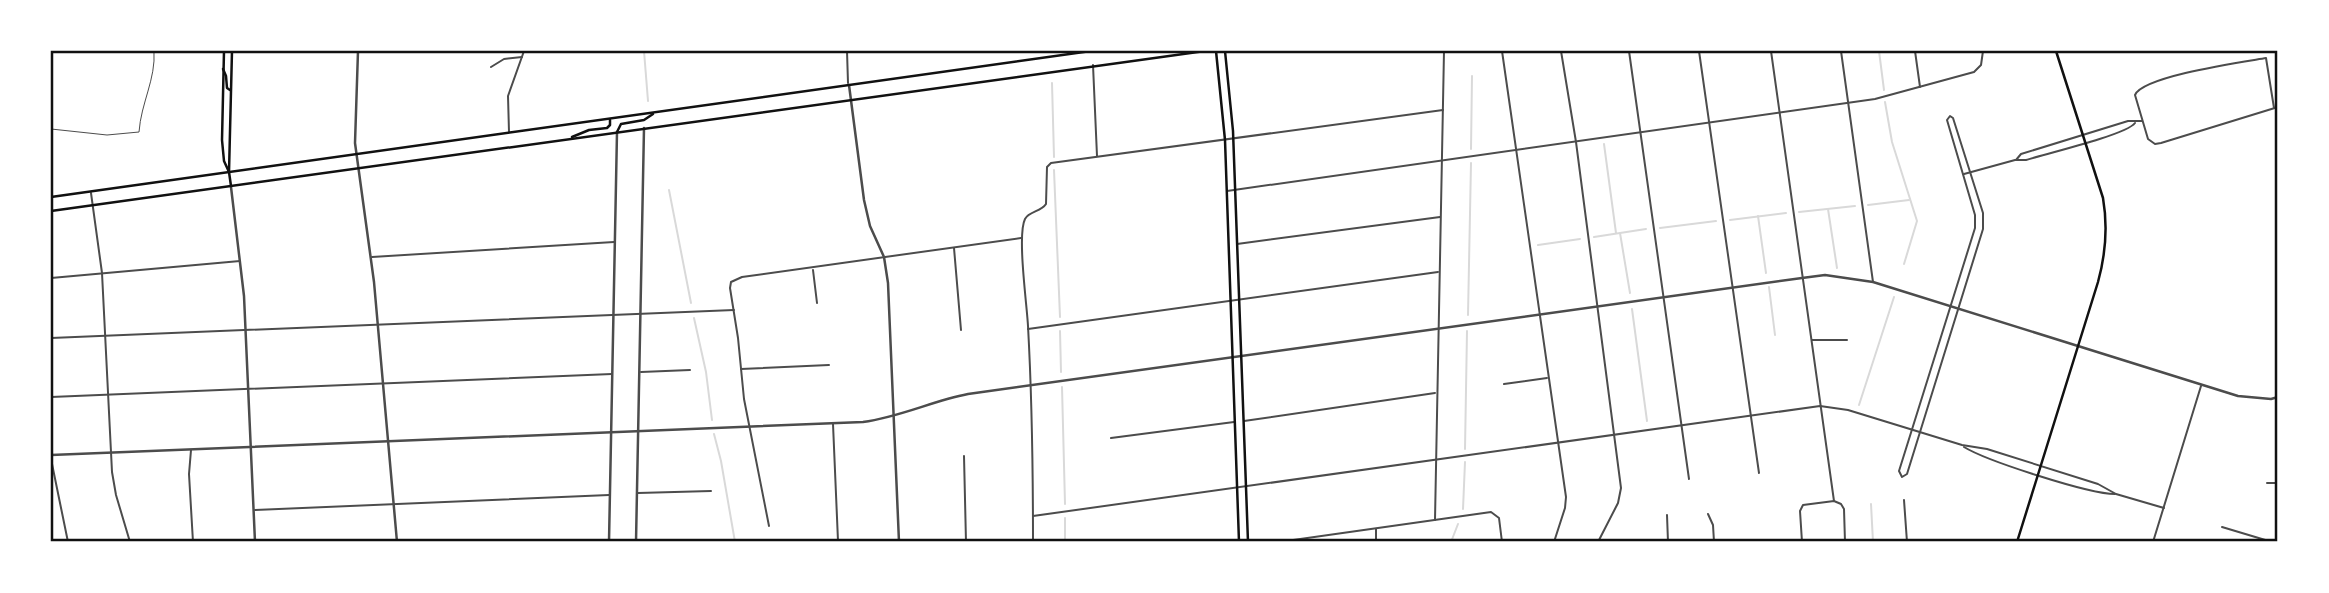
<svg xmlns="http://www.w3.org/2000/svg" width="2329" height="593" viewBox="0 0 2329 593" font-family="'Varela Round',sans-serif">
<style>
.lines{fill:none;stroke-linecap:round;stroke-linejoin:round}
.stream{stroke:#d9d9d9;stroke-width:2}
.service{stroke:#4c4c4c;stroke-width:1}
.minor{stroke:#4c4c4c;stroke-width:2}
.tertiary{stroke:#4c4c4c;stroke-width:2.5}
.secondary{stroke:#111;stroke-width:2.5}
.trunk{stroke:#111;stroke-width:2.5}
.neatline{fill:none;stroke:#111;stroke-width:2.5}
</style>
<rect width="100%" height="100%" fill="#fff"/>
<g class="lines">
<!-- stream -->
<g class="stream">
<path d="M644 51 648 101"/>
<path d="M1879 51 1884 90"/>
<path d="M1052 83 1054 157"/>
<path d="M1885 102 1892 142 1917 221 1904 264"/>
<path d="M1604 144 1616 233"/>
<path d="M1471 149 1472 76"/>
<path d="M1054 170 1060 317"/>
<path d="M669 190 691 303"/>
<path d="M1868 205 1909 200"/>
<path d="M1828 209 1837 268"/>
<path d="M1799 212 1855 206"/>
<path d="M1758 216 1766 273"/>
<path d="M1730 220 1786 213"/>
<path d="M1660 228 1716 221"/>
<path d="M1620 233 1630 293"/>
<path d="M1594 237 1646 229"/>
<path d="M1538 245 1580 239"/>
<path d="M1769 287 1775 335"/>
<path d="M1632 309 1647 421"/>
<path d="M1468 315 1471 163"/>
<path d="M694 318 706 372 712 420"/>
<path d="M1060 331 1061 372"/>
<path d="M1062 387 1065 504"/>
<path d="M1859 405 1894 297"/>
<path d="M714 434 721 461 735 542"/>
<path d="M1465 449 1467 331"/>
<path d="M1871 504 1873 542"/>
<path d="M1463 509 1465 462"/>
<path d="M1065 518V542"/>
<path d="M1451 542 1458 524"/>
</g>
<!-- service -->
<path class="service" d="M51 129 107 135 139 132C141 103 156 79 154 51"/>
<!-- minor -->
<g class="minor">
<path d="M847 51 848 83"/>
<path d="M1502 51 1566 497 1565 508 1554 542"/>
<path d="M1561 51 1576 142 1621 488 1618 503 1598 542"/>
<path d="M1629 51 1689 479"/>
<path d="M1699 51 1759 473"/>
<path d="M1771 51 1834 501"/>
<path d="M1841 51 1873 282"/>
<path d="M1915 51 1920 87"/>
<path d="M292 52V51"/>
<path d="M1093 65 1097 156"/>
<path d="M491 67 504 59 522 57"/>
<path d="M2274 108 2266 58C2243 62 2143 76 2135 95L2148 139 2155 144 2161 143 2278 107"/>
<path d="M1950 116 1953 118 1983 213V229L1907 474 1902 477 1899 471 1975 228V215L1947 120Z"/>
<path d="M509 132 508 96 524 51"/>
<path d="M2016 160 2021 154 2128 121H2142"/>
<path d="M1964 174 2015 160H2026C2045 154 2126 135 2135 123"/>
<path d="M1227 191 1875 99 1974 72 1981 65 1983 51"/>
<path d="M91 193 102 273 112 472 116 495 130 542"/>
<path d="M1237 244 1440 217"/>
<path d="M954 248 961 330"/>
<path d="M372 257 614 242"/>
<path d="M813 270 817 303"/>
<path d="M51 278 240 261"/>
<path d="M1028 329 1438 272"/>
<path d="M51 338 734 310"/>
<path d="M1812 340H1847"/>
<path d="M741 369 829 365"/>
<path d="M641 372 690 370"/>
<path d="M1504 384 1547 378"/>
<path d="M51 397 612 374"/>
<path d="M1244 421 1435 393"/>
<path d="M833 424 838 541"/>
<path d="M1111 438 1234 422"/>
<path d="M1964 447C1987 461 2089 494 2115 494"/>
<path d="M191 450 189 474 193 542"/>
<path d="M964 456 966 542"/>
<path d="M51 459 68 542"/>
<path d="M2267 483H2278"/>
<path d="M638 493 711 491"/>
<path d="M1904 500 1907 542"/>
<path d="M255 510 609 495"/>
<path d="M1708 514 1713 525 1714 542"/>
<path d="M1667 515 1668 542"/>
<path d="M1033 516 1820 406 1848 410 1962 445 1987 449 2098 484 2116 494 2164 508"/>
<path d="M1435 520 1444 51"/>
<path d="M769 526 744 399 738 338 730 288 731 282 742 277 1021 238"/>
<path d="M2222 527 2272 542"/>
<path d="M1376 529V542"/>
<path d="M1033 542C1033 470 1032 398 1028 326 1027 305 1017 235 1025 219 1029 211 1041 212 1046 204L1047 167 1051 163 1443 110"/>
<path d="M1279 542 1491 512 1499 518 1502 542"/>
<path d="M1802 542 1800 511 1803 505 1834 501 1841 504 1844 509 1845 542"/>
<path d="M2153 542 2201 386"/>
</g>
<!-- tertiary -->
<g class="tertiary">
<path d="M358 51 355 143 374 282 397 542"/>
<path d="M849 85 864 200 870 226 884 257 888 283 899 542"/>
<path d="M231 187 244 296 255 542"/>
<path d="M51 455 863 422C900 417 932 401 968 394L1802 278 1825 275 1873 282 2238 396 2271 399 2278 397"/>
<path d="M609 542 617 132"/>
<path d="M636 542 644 128"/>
</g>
<!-- secondary -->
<g class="secondary">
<path d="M224 51 222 140 224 161 229 172 231 186"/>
<path d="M1216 51 1225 140 1239 542"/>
<path d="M1225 51 1233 131 1248 542"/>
<path d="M223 69 226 76 227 88 230 90"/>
<path d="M229 172 232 51"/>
<path d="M2017 542 2098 282C2106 253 2108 227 2103 198L2056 51"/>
</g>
<!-- trunk -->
<g class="trunk">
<path d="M617 132 621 124 644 120 653 114"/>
<path d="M572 137 589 130 607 128 610 125V120"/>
<path d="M51 197 1091 51"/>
<path d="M51 211 1205 51"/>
</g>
</g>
<!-- border -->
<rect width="2329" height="593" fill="none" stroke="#ffffff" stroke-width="105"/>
<rect x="52" y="52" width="2224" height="488" class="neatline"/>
</svg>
